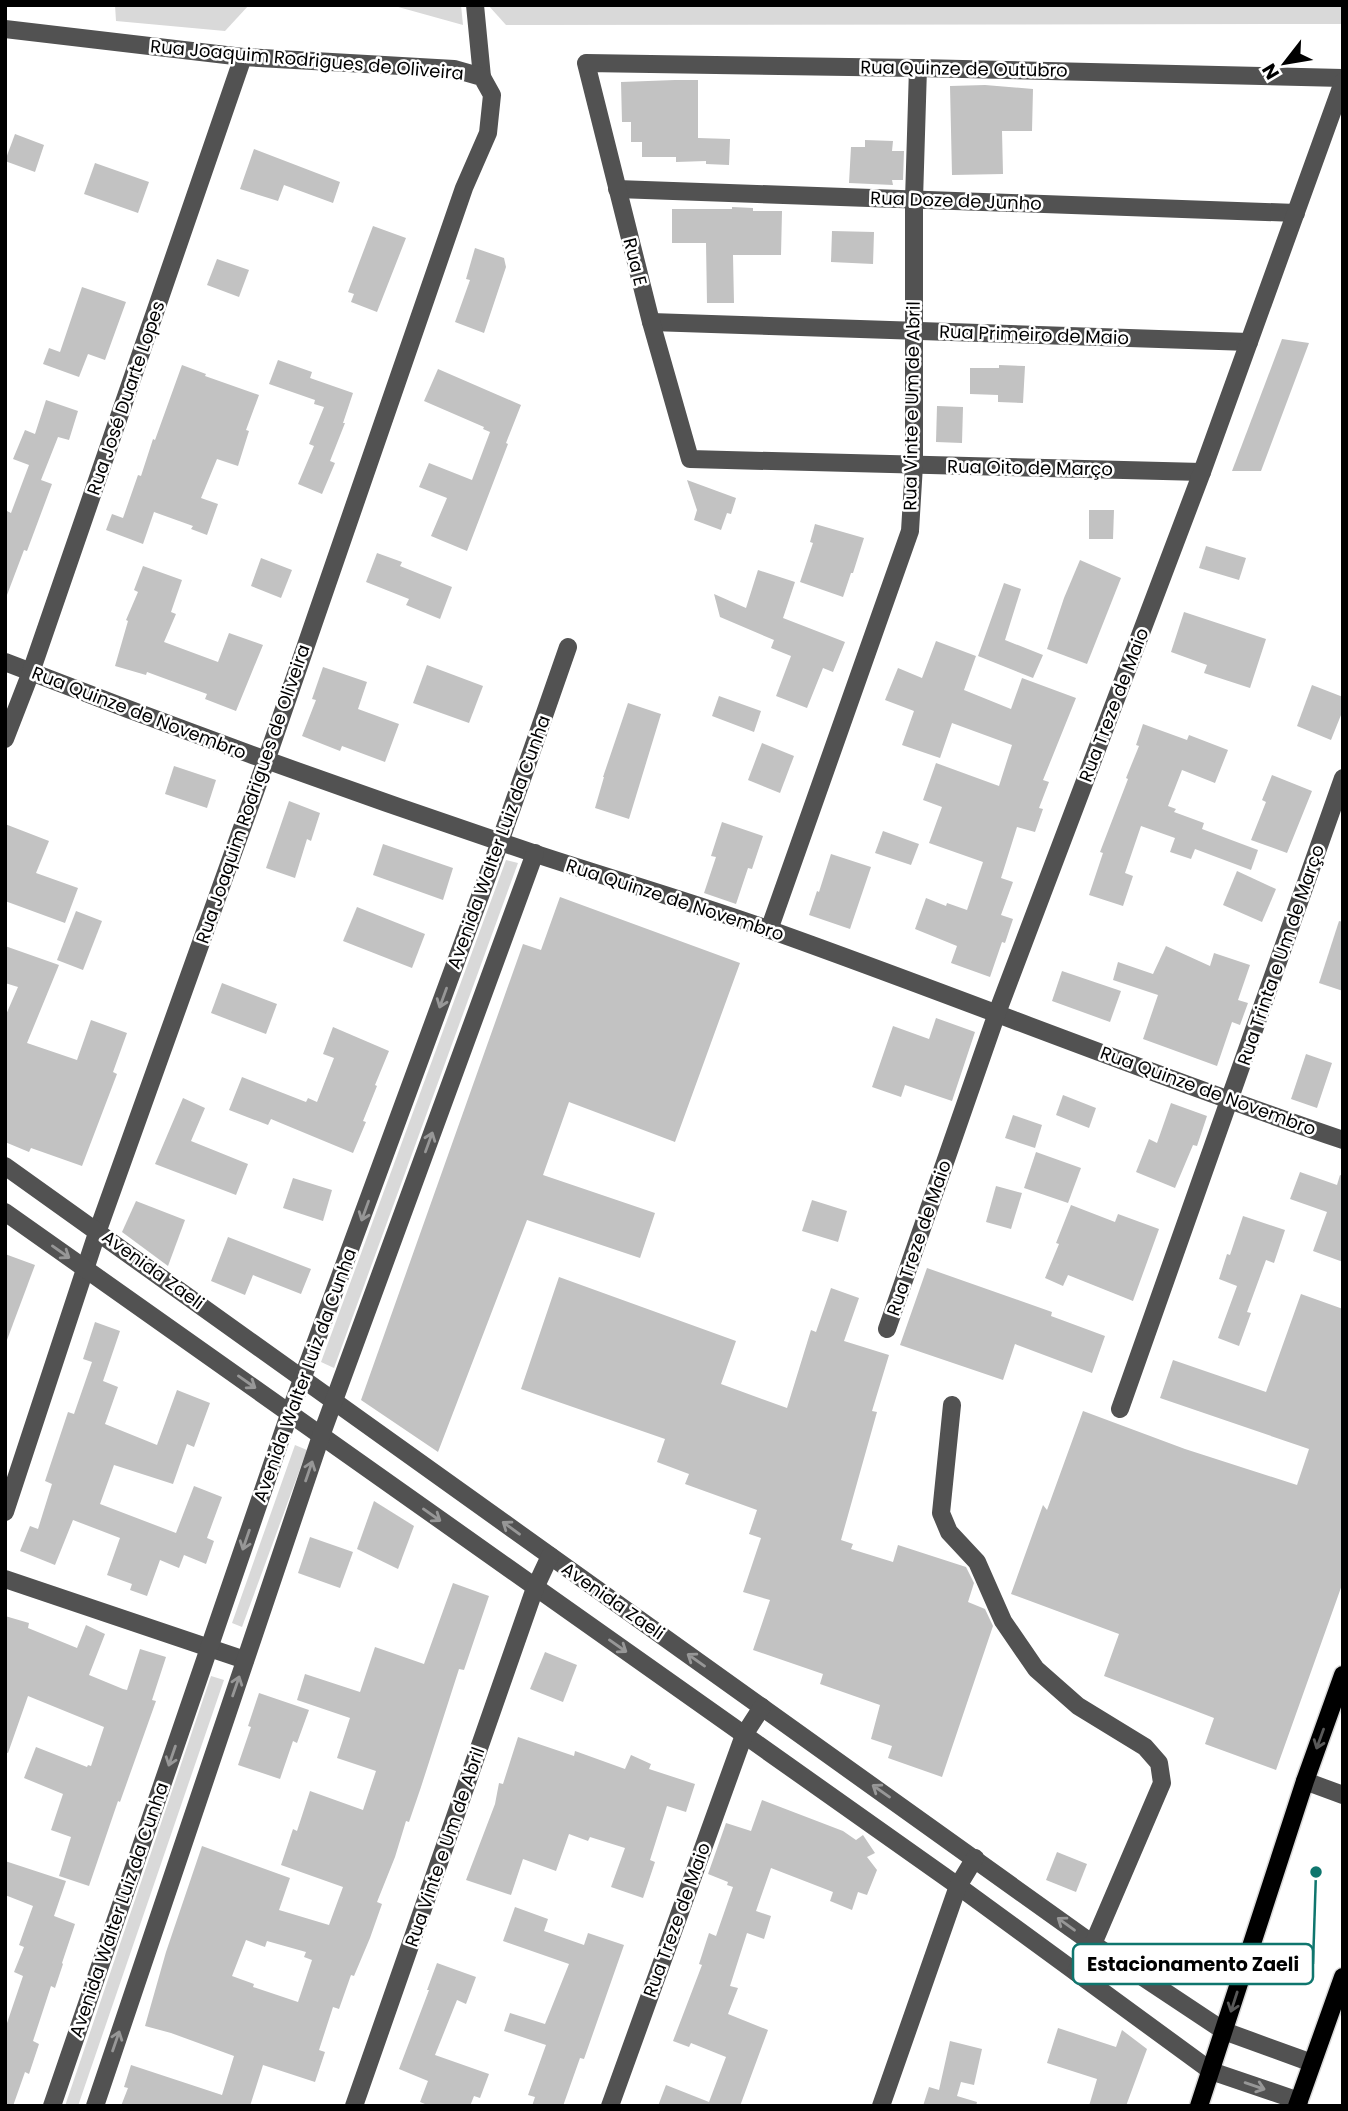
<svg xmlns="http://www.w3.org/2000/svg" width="1348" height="2111" viewBox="0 0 1348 2111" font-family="Poppins,sans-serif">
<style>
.green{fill:#d9d9d9}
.building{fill:#c2c2c2;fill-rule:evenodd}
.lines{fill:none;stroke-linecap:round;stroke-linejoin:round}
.major-casing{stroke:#dbdbdb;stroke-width:21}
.minor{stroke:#525252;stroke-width:18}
.major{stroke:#000;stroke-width:18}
.oneway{stroke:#979797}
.oneway2{stroke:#595959}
.labels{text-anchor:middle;stroke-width:5;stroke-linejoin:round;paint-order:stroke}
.street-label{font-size:18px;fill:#000;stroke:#fff}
.leader{fill:none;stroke:#0f766e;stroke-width:2.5}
.callout-dot{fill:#0f766e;stroke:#fff;stroke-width:2.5}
.callout{fill:#fff;stroke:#0f766e;stroke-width:2.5}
.callout-label{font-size:19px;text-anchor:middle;font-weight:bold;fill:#000}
</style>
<rect width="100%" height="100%" fill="#fff"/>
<!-- green -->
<g class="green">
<path d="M115 5H249L225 31 116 21Z"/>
<path d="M391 5H461L463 25Z"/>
<path d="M488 5H1343V24L506 25Z"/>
<path d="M506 860 518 863 334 1368 321 1362Z"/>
<path d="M295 1445 307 1450 242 1627 232 1623Z"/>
<path d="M211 1676 224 1680 78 2106H65Z"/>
</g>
<!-- building -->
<g class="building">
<path d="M675 80H698V138L730 139 729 165 706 164V161L676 162V157H642V142H631V122H622L621 82Z"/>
<path d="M985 85 1033 89 1032 131H1002L1003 174 952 175 950 86Z"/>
<path d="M15 134 44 145 35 172 5 161Z"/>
<path d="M865 140 893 141 892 151H904L903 180H892L893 185 849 183 851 147H865Z"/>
<path d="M254 149 340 182 333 203 284 185 278 201 240 189Z"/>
<path d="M95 163 149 182 138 213 84 194Z"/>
<path d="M732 207 753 208V211H782L781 255H733L734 303H707L706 243H672V209H732Z"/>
<path d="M373 226 406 238 377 312 351 302 354 294 348 292Z"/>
<path d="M832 231 874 232 873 264 831 262Z"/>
<path d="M475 248 504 258 506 267 484 333 455 322 470 280 466 279Z"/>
<path d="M217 259 249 270 239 297 207 285Z"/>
<path d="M82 287 126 302 105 360 88 354 79 377 43 364 49 348 60 352Z"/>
<path d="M1282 339 1309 343 1261 471H1232Z"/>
<path d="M278 360 312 372 310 378 353 393 343 423H345L330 461 335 463 322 494 298 484 314 446 309 444 324 407 314 404 315 400 269 384Z"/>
<path d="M182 365 206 374 205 376 259 395 246 430 249 431 238 466 217 459 201 498 218 504 207 535 191 529 193 526 154 512 143 544 106 530 112 514 123 518 138 475 141 476 153 439 155 440Z"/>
<path d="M999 365 1025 366 1023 403 998 402V395L970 394V368H999Z"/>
<path d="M438 369 521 405 506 443 508 444 467 551 431 536 447 498 419 487 429 463 472 480 490 432 483 429 484 427 424 401Z"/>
<path d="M46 400 78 411 69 440 58 437 41 480 52 484 27 551 24 550 7 595H5V510L11 513 29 465 13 459 25 430 35 434Z"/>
<path d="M937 406 963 407 962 443 936 442Z"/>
<path d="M687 480 736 498 731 514 727 513 721 530 694 520 697 510Z"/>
<path d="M1089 510H1114L1113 539H1089Z"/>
<path d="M815 524 864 538 853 573H851L843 597 800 582 813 543 810 542Z"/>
<path d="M1206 546 1246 558 1239 580 1199 568Z"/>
<path d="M377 553 402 562 400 566 452 587 440 619 406 605 409 599 366 582Z"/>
<path d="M261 558 292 570 281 598 251 586Z"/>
<path d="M1080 560 1121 578 1087 664 1047 649 1064 598Z"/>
<path d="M143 566 182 580 171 612 176 614 164 642 218 662 229 633 263 645 236 711 205 699 207 694 147 672 146 675 115 666 128 621 126 620 138 592 134 590Z"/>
<path d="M758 570 795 582 783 618 845 642 833 672 823 668 807 708 776 696 791 656 771 648 774 640 720 617 714 594 746 608Z"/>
<path d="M1004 583 1021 589 1005 640 1043 655 1033 678 978 656Z"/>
<path d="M1184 612 1266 639 1250 688 1204 673 1207 665 1171 652Z"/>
<path d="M936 641 976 656 964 690 1011 709 1022 678 1076 698 1043 780 1049 782 1039 808 1043 809 1035 832 1017 827 1001 878 1013 882 1001 915 1013 919 1005 943 1002 942 990 977 951 963 957 946 915 929 926 898 946 906 947 903 967 910 983 862 929 843 942 807 923 800 936 763 999 786 1012 745 952 723 940 758 902 745 914 711 885 700 898 668 922 678Z"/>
<path d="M427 665 483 686 469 723 413 703Z"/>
<path d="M323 667 367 682 358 709 399 724 385 762 342 746 340 751 302 736 316 700 312 699Z"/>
<path d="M1312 685 1343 697V710L1331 740 1297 726Z"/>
<path d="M719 696 761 711 754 732 712 716Z"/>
<path d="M628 703 661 714 629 819 595 808 604 777H603Z"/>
<path d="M1143 724 1187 740 1189 735 1228 750 1215 783 1182 770 1168 806 1176 809 1174 812 1204 823 1202 829 1258 850 1251 870 1195 849 1191 859 1170 852 1175 838 1141 826 1125 873 1133 876 1123 906 1089 895 1103 853 1100 852 1128 779 1126 778 1139 746 1136 745Z"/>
<path d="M762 743 794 756 780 793 748 780Z"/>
<path d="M174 766 216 780 207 808 165 794Z"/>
<path d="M1272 775 1312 791 1287 853 1251 840 1266 802 1262 800Z"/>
<path d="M289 801 320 813 311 841 307 839 295 878 266 868Z"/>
<path d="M722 822 763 836 752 869 748 868 736 904 704 893 716 857 711 856Z"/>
<path d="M5 824 49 841 36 873 78 888 65 923 5 901Z"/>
<path d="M883 831 919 844 911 865 875 853Z"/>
<path d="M383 844 453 868 443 900 373 875Z"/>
<path d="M831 854 871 867 850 929 809 915 817 891 819 892Z"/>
<path d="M1237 871 1276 889 1262 922 1223 905Z"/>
<path d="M560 897 740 963 675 1142 569 1102 543 1175 655 1213 640 1258 527 1220 438 1452 361 1400 523 944 541 950Z"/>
<path d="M357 907 425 934 412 968 343 941Z"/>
<path d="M76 911 102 921 83 970 57 960Z"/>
<path d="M1339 921 1343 922V991L1319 983Z"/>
<path d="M5 946 59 965 27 1043 77 1060 91 1020 127 1033 113 1072 117 1074 82 1166 31 1148 29 1152 5 1142V1017L18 987 5 983Z"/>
<path d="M1166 946 1210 966 1214 953 1250 965 1238 1000 1248 1003 1240 1025 1232 1022 1217 1066 1143 1039 1158 995 1113 980 1118 962 1153 974Z"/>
<path d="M1062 971 1121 991 1110 1022 1052 1001Z"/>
<path d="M222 983 277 1004 266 1034 211 1013Z"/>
<path d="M936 1018 975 1032 952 1101 905 1085 901 1097 872 1087 893 1026 929 1039Z"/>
<path d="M333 1027 389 1051 375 1085 377 1086 363 1121 366 1122 353 1153 271 1119 268 1125 229 1110 242 1077 306 1102 308 1098 317 1102 334 1058 323 1054Z"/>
<path d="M1306 1054 1332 1063 1317 1108 1291 1099Z"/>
<path d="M1063 1095 1096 1108 1089 1128 1056 1115Z"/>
<path d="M183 1098 205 1108 191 1141 248 1164 236 1195 155 1164Z"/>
<path d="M1171 1103 1207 1116 1197 1146 1193 1145 1175 1188 1136 1172 1149 1139 1157 1143Z"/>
<path d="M1013 1115 1042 1125 1035 1148 1005 1138Z"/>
<path d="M1036 1152 1081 1168 1068 1203 1024 1188Z"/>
<path d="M1300 1172 1337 1185 1340 1175 1343 1176V1262L1313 1251 1327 1212 1290 1199Z"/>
<path d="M293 1178 332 1190 323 1221 283 1208Z"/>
<path d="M996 1186 1022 1193 1011 1229 986 1222Z"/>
<path d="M812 1200 847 1211 838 1242 802 1231Z"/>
<path d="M136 1201 185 1220 168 1266 122 1232Z"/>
<path d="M1071 1205 1115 1222 1118 1214 1159 1229 1133 1301 1068 1275 1063 1286 1045 1278 1059 1244 1056 1243Z"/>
<path d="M1243 1216 1285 1230 1274 1263 1266 1260 1247 1312 1251 1313 1239 1346 1218 1338 1237 1286 1219 1279 1227 1254 1230 1255Z"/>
<path d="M228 1237 311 1269 301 1294 253 1275 245 1295 211 1281Z"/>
<path d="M5 1254 35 1265 7 1340H5Z"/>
<path d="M927 1268 1052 1312 1051 1316 1105 1336 1092 1373 1015 1344 1003 1380 900 1345Z"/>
<path d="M559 1277 736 1341 721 1384 787 1408 811 1330 816 1332 831 1288 859 1298 844 1341 889 1355 872 1411 877 1412 841 1540 853 1544 851 1549 893 1562 898 1545 966 1567 974 1583 968 1602 985 1609 993 1626 942 1777 888 1758 892 1746 871 1739 880 1705 820 1684 823 1674 753 1650 770 1600 743 1592 761 1538 749 1534 757 1510 685 1484 689 1474 657 1462 665 1439 521 1389Z"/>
<path d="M1301 1294 1343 1309V1582L1276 1770 1205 1744 1214 1718 1104 1676 1119 1634 1011 1594 1043 1505 1047 1510 1083 1411 1185 1449 1297 1485 1309 1449 1160 1398 1173 1360 1266 1392Z"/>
<path d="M95 1322 120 1331 103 1381 118 1387 105 1424 157 1445 177 1390 210 1403 194 1447 187 1444 173 1484 114 1465 100 1504 176 1533 194 1486 222 1497 207 1538 214 1541 206 1564 184 1555 179 1568 160 1560 147 1596 130 1590 132 1584 107 1575 120 1538 73 1520 55 1565 20 1551 30 1526 38 1529 52 1484 45 1481 68 1412 74 1414 92 1362 83 1359Z"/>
<path d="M374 1501 414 1526 398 1569 357 1549Z"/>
<path d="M310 1537 353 1552 340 1588 298 1573Z"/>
<path d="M453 1583 489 1596 464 1670 459 1669 421 1787 409 1822 406 1821 395 1857 377 1902 382 1904 370 1938 354 1976 351 1975 339 2009 333 2007 319 2050 325 2052 315 2082 263 2065 250 2106H121L128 2088 124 2087 131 2065 222 2095 234 2056 171 2033 145 2026 166 1952 202 1846 290 1878 279 1910 329 1925 343 1887 281 1865 293 1829 297 1831 310 1791 363 1810 376 1771 337 1758 350 1718 297 1700 305 1674 360 1692 375 1647 424 1664ZM246 1940 265 1947 267 1941 306 1952 304 1957 312 1960 298 2002 253 1987 254 1984 232 1976Z"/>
<path d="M5 1616 29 1623 28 1628 77 1648 86 1625 105 1634 89 1675 123 1689 127 1690 140 1649 166 1657 152 1700 156 1701 120 1802 118 1801 89 1886 59 1876 71 1837 51 1830 63 1794 24 1778 36 1747 87 1767 88 1765 91 1766 104 1727 28 1696 8 1753 5 1752Z"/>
<path d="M545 1652 577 1665 563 1702 530 1689Z"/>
<path d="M259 1693 309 1710 297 1743 293 1741 280 1779 238 1765 251 1727 248 1726Z"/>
<path d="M518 1737 574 1756 575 1751 625 1769 631 1755 651 1764 649 1769 695 1784 686 1812 667 1806 650 1860 655 1862 643 1898 611 1887 625 1848 590 1837 588 1841 569 1834 556 1871 523 1859 511 1895 466 1880 495 1804 499 1783 503 1784Z"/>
<path d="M762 1800 843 1831 856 1840 863 1835 875 1853 867 1857 877 1870 867 1895 858 1892 852 1910 830 1901 833 1892 771 1868 756 1911 771 1916 764 1939 747 1933 730 1986 738 1988 728 2014 768 2030 740 2106H658L666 2085 709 2102 726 2057 691 2043 689 2047 673 2041 702 1965 699 1964 709 1933 716 1936 733 1887 727 1885 728 1882 708 1874 726 1823 751 1831Z"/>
<path d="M1057 1852 1087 1864 1076 1892 1046 1880Z"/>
<path d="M5 1861 66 1881 54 1916 75 1924 62 1963 63 1964 55 1988 51 1986 33 2041 39 2044 29 2074 25 2072 13 2106H5V2029L23 1976 14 1972 24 1947 19 1945 33 1906 5 1895Z"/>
<path d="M515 1907 548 1919 544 1931 584 1945 588 1933 624 1945 584 2059 580 2058 563 2106H532L535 2097 528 2095 546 2045 504 2031 510 2013 545 2024 569 1964 503 1941Z"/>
<path d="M437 1963 476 1977 466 2004 457 2000 435 2055 489 2074 480 2098 474 2096 470 2106H430L420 2102 428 2081 399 2069 429 1990H427Z"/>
<path d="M1058 2028 1116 2047 1122 2030 1147 2049 1126 2106H1089L1097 2079 1047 2063Z"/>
<path d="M950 2041 982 2049 974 2085 961 2082 957 2096 977 2102 976 2106H923L929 2087 939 2090Z"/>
</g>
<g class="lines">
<!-- major casing -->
<g class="major-casing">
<g id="major">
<path d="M1199 2106 1305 1781 1343 1675"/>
<path d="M1297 2106 1343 1977"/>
</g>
</g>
<!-- minor -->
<g class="minor">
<path d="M475 5 482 77"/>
<path d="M5 29 243 57 454 69 482 77 492 95 488 133 464 188 266 761 98 1230 5 1512"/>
<path d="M617 189 1296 213"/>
<path d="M651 322 1249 342"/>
<path d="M1202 472 690 459 651 322 586 63 918 68 1343 78"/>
<path d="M5 662C180 730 357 794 536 854 615 880 695 903 773 931 964 999 1151 1075 1343 1140"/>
<path d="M5 739 31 672 243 57"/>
<path d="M769 930 910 531 914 465V200L918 68"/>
<path d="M5 1166 1093 1944 1224 2031 1312 2063"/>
<path d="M5 1212 958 1886 1211 2071 1299 2101"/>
<path d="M887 1329 997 1013 1202 472 1343 82"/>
<path d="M952 1405 941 1513 949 1532 977 1562 1003 1621 1036 1669 1078 1706 1145 1747 1159 1763 1162 1783 1093 1944 1076 1972"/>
<path d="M1120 1409 1343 778"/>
<path d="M5 1579 245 1660"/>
<path d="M1305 1781 1343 1795"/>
<path d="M52 2106 290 1412 500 842 568 647"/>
<path d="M95 2106 321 1436 535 853"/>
<path d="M354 2106 535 1588 550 1556"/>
<path d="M610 2106 744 1735 762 1707"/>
<path d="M881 2106 958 1886 975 1858"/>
</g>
<!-- major -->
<use href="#major" class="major"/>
</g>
<!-- one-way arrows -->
<defs><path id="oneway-shaft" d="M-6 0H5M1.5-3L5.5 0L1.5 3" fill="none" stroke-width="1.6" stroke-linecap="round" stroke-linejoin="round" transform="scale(1.75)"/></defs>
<g class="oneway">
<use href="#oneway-shaft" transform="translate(443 998) rotate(110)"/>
<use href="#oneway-shaft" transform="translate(429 1142) rotate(-70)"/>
<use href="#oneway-shaft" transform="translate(365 1211) rotate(110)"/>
<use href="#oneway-shaft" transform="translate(61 1252) rotate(35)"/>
<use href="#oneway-shaft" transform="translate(247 1382) rotate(35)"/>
<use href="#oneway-shaft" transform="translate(309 1471) rotate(-71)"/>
<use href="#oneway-shaft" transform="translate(432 1515) rotate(35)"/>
<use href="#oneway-shaft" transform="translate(511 1528) rotate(-144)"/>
<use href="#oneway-shaft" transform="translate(246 1540) rotate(109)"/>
<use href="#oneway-shaft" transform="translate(618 1646) rotate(35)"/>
<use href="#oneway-shaft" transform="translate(696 1660) rotate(-145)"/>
<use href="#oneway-shaft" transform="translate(236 1686) rotate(-71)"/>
<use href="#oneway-shaft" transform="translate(172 1756) rotate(109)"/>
<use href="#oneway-shaft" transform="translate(881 1791) rotate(-145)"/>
<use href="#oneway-shaft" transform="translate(1066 1924) rotate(-144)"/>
<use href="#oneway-shaft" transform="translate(116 2041) rotate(-71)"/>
<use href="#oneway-shaft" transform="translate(1255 2086) rotate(19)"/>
</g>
<g class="oneway2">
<use href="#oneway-shaft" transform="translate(1320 1739) rotate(110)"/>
<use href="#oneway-shaft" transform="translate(1234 2002) rotate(108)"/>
</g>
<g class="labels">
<!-- street labels -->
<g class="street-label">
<text transform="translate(307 60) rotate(5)" y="6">Rua Joaquim Rodrigues de Oliveira</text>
<text transform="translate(964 69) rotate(1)" y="6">Rua Quinze de Outubro</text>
<text transform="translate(956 201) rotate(2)" y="6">Rua Doze de Junho</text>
<text transform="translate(635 262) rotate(76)" y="6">Rua E</text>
<text transform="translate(1034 335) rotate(2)" y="6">Rua Primeiro de Maio</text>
<text transform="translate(126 398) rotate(-71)" y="6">Rua José Duarte Lopes</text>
<text transform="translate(912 406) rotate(-89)" y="6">Rua Vinte e Um de Abril</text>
<text transform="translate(1030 468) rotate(1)" y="6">Rua Oito de Março</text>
<text transform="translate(1114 705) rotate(-69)" y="6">Rua Treze de Maio</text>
<text transform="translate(139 713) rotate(21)" y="6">Rua Quinze de Novembro</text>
<text transform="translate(253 794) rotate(-71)" y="6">Rua Joaquim Rodrigues de Oliveira</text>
<text transform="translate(499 842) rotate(-70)" y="6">Avenida Walter Luiz da Cunha</text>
<text transform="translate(675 900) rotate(18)" y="6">Rua Quinze de Novembro</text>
<text transform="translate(1281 955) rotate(-71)" y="6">Rua Trinta e Um de Março</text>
<text transform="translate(1208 1091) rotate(20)" y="6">Rua Quinze de Novembro</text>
<text transform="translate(919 1238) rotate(-71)" y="6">Rua Treze de Maio</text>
<text transform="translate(153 1270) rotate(36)" y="6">Avenida Zaeli</text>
<text transform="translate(305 1375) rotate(-70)" y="6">Avenida Walter Luiz da Cunha</text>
<text transform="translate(613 1601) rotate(35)" y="6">Avenida Zaeli</text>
<text transform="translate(445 1847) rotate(-71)" y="6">Rua Vinte e Um de Abril</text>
<text transform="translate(119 1910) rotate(-71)" y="6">Avenida Walter Luiz da Cunha</text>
<text transform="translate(677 1920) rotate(-70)" y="6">Rua Treze de Maio</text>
</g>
</g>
<!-- callouts -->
<path class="leader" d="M1316 1872L1313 1964"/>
<circle class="callout-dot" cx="1316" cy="1872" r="7"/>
<rect class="callout" x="1073" y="1944" width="240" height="40" rx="7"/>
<g class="callout-label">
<text x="1193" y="1971">Estacionamento Zaeli</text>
</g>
<!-- border -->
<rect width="1348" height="2111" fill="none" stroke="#000000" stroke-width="14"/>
<!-- north arrow -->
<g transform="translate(1285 63) rotate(239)" stroke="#ffffff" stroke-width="5" paint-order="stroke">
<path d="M0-5L12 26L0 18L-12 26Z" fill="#000000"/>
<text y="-10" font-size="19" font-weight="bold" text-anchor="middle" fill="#000000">N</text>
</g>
</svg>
